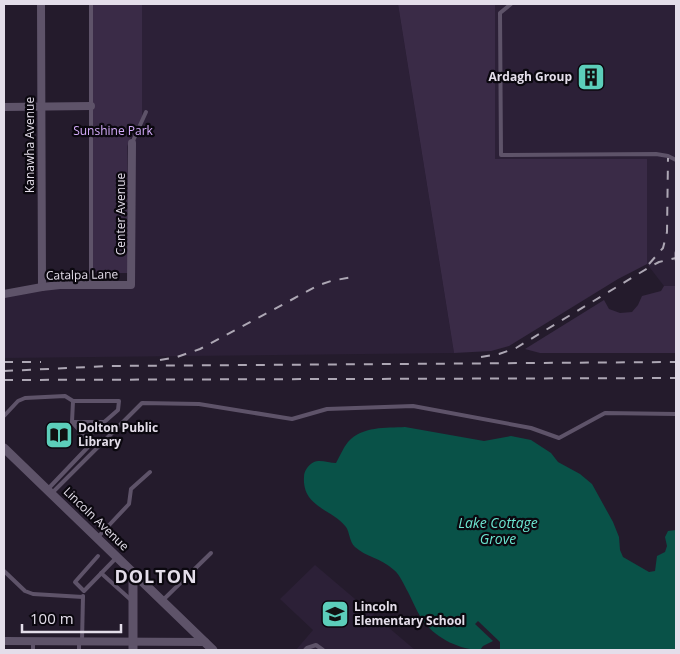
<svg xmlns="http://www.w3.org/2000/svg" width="680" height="654" viewBox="0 0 680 654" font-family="'Open Sans',sans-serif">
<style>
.built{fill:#2c2037}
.green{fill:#3a2b47}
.water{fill:#095248}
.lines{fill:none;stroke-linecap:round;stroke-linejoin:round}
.service{stroke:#5e5369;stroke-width:4}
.minor{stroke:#5e5369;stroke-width:8}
.tertiary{stroke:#5e5369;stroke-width:9}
.rail{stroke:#ada7b4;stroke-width:2;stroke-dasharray:9 9;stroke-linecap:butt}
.labels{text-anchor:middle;stroke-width:4.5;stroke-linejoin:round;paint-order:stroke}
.poi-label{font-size:12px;font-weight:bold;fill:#e4deea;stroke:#0b080f;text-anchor:start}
.park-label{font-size:12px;fill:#d4acfa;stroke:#0b080f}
.street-label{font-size:12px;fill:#e4deea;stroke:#0b080f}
.water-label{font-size:14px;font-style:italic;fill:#6ce6d1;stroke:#0b080f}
.district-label{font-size:18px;font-weight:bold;letter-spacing:1px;fill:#e4deea;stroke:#0b080f}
</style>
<rect width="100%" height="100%" fill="#241b2c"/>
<!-- built -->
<g class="built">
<path d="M142 4H398L454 353 4 358V297L52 289 128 287 126 157 127 147 130 139 142 124Z"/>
<path d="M495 4H676V286H664L647 264V159H495Z"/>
<path d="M315 565 415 650H296L313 630 280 599Z"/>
</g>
<!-- green -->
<g class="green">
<path d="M93 4H142V124L130 139 127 147 128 273H93Z"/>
<path d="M398 4H495V159H647V264L618 279 509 346 491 351 454 353Z"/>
<path d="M664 286H676V353H540L525 349 604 300 609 309 620 313 632 312 638 305 642 296 661 291Z"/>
</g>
<!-- water -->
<path class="water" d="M405 427 484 441 511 436 531 440 551 453 558 462 580 474 592 484 613 522 619 537 620 550 623 557 649 572 655 571 657 556 665 552 667 546 665 537 668 531 676 530V650H500V642L478 621 475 624 493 641 483 646 480 650C461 650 437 639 424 622 418 614 413 602 408 592 404 585 400 575 394 570 381 558 366 557 355 547 349 541 350 533 346 527 332 509 302 507 304 477 304 471 308 465 314 462 320 459 329 463 336 463 340 456 343 448 348 442 362 426 386 428 405 427Z"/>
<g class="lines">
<!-- service -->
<g class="service">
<path d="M91 4V285"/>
<path d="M511 4 500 13 501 155 656 154 668 156 676 160"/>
<path d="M132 143 146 112"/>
<path d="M676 253V259"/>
<path d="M73 401 72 422 86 438"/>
<path d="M4 416 18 401 25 398 65 396 73 401H119L118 410 86 438 89 446 47 490"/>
<path d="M72 422H104"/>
<path d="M51 494 142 403 199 404 292 419 327 409 413 406 531 428 559 438 605 413 676 414"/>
<path d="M97 538 129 504 131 489 150 472"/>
<path d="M98 556 75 582 84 591 117 557"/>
<path d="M4 571 25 591 33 594 83 597"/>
<path d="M101 573 131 600"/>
<path d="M162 601 211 553"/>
<path d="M33 641V650"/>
<path d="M79 641V650"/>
<path d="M82 641 83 596"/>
<path d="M305 650 307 648 316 645 323 650"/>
</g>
<!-- minor -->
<g class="minor">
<path d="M41 4 42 287"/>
<path d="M4 107 91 106"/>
<path d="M4 294 42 287 60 285H131L132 143"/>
<path d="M4 641 205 642"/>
</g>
<!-- tertiary -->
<g class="tertiary">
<path d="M4 448 213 650"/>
<path d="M133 574V650"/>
</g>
<!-- rail -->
<g class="rail">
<path d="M649 264 663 248 667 232 668 158"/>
<path d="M481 357 499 354 516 348 648 268 659 262 676 258"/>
<path d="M160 360 177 357 200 349 319 285 331 281 357 276"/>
<path d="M4 362H41"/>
<path d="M4 371 110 366 676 362"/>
<path d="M4 380 676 378"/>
</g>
</g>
<!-- icons -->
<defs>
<g id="building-square" transform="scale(1.4375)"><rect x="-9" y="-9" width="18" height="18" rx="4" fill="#5cceba" stroke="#0b080f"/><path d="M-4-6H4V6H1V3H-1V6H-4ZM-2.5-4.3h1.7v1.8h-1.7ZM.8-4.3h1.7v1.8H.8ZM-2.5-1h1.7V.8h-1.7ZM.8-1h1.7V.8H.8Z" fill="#111"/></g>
<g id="library-square" transform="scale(1.4375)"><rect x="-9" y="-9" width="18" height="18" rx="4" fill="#5cceba" stroke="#0b080f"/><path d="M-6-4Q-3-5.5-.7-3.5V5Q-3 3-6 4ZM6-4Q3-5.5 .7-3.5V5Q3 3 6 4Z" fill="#111"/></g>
<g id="school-square" transform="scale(1.4375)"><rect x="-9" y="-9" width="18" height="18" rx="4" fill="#5cceba" stroke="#0b080f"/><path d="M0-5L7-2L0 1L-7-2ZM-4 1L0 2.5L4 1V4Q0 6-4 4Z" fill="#111"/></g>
</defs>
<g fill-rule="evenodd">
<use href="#building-square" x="591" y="77"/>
<use href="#library-square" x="59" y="435"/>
<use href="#school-square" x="335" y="614"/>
</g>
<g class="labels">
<!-- poi labels -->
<g class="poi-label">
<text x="572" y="81" text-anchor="end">Ardagh Group</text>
<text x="78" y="432">Dolton Public<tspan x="78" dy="14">Library</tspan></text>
<text x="354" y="611">Lincoln<tspan x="354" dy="14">Elementary School</tspan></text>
</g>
<!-- park labels -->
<g class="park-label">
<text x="113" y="135">Sunshine Park</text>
</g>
<!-- street labels -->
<g class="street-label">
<text transform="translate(30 145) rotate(-90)" y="4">Kanawha Avenue</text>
<text transform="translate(121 214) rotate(-90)" y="4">Center Avenue</text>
<text transform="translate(82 275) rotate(-1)" y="4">Catalpa Lane</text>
<text transform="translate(96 519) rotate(44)" y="4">Lincoln Avenue</text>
</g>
<!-- water labels -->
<g class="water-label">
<text x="498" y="528">Lake Cottage<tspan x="498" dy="16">Grove</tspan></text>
</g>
<!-- district labels -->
<g class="district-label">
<text x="156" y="583">DOLTON</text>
</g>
</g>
<!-- border -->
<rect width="680" height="654" fill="none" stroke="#e4deea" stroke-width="10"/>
<!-- scale -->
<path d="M22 624v8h99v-8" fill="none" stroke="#e4deea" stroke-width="2.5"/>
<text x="30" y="624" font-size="15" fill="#e4deea" stroke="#0b080f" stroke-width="4" paint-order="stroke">100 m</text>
</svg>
